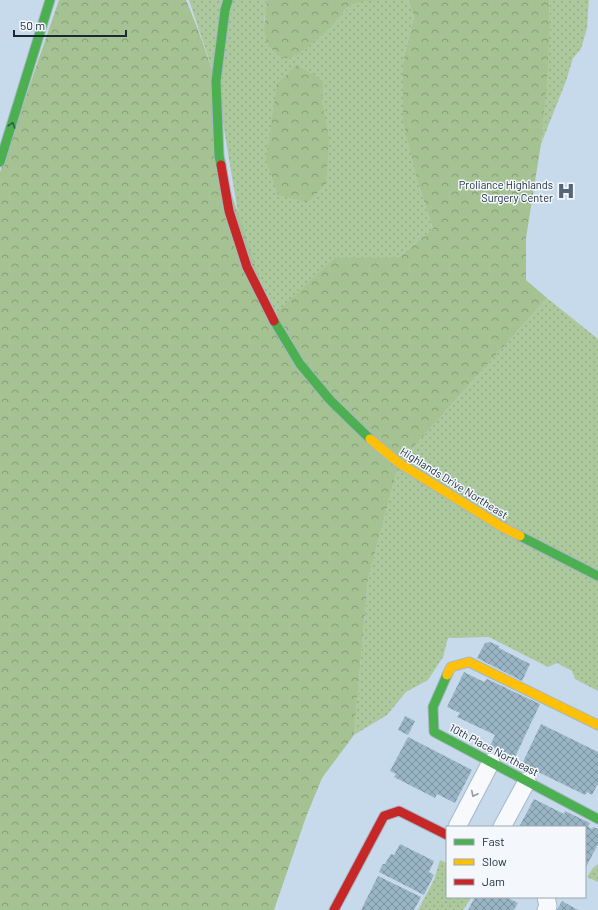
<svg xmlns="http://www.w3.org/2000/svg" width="598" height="910" viewBox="0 0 598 910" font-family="Barlow,sans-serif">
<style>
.grass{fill:url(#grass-dots)}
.forest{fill:url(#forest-crowns)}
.building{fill:url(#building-cross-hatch)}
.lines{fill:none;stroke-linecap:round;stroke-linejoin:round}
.street-casing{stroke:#a6b7c6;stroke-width:19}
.fast-casing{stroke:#a6b7c6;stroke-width:11}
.slow-casing{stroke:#a6b7c6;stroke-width:11}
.jam-casing{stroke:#a6b7c6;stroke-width:11}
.street{stroke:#f7f9fc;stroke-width:17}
.fast{stroke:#4caf50;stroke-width:9}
.slow{stroke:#ffc107;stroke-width:9}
.jam{stroke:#c62828;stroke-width:9}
.oneway{stroke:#2d5f42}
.oneway2{stroke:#939ba4}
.labels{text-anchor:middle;stroke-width:3;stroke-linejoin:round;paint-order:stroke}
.poi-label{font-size:11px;fill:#182938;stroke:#f4f8fc;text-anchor:end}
.street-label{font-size:11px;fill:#182938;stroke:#f4f8fc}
</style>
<defs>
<pattern id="grass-dots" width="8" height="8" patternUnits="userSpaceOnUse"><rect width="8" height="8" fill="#acc89d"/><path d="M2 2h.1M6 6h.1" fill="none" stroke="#93ac88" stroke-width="1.8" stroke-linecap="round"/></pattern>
<pattern id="forest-crowns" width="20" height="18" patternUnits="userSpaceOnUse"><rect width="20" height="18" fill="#a4c292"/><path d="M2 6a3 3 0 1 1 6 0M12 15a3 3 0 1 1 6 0" fill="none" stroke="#859e78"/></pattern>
<pattern id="building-cross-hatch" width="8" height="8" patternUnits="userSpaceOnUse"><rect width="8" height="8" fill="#99b5c5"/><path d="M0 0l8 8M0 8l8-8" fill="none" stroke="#7c93a1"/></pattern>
</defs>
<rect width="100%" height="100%" fill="#c7daec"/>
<!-- grass -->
<g class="grass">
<path d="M189 0H267L264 22 292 58 306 48 337 20 348 7 360 0H408L414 16 403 62 419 186 433 229 398 258H334L272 318 247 267 216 81Z"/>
<path d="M549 0H589L587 28 581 49 573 58 566 81 541 144 550 23Z"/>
<path d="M547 298 598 339V691L575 679 572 671 557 663 548 667 489 637 448 638 443 657 428 680 406 692 387 715 354 735 368 579 399 463Z"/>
<path d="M440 860 447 863V897H472L463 910H418L434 880Z"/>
<path d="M598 864V882L587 877 593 868Z"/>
</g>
<!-- forest -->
<g class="forest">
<path d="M59 0H186L197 27 216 81 219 156 272 317 334 258H398L433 229 419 186 403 121V62L414 16 408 0H549L550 23 547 80 541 144 526 238V280L547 298 399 463 368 579 354 735 322 778 306 817 274 910H0V172Z"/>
<path d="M267 0H387C373 0 359 0 348 7 344 10 342 15 338 19 332 26 300 56 291 58 285 59 279 56 275 52 260 39 265 17 267 0Z"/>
<path d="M297 65 323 81 322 103 329 138 326 184 308 202 278 195 266 160 277 84Z"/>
</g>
<!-- building -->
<g class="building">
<path d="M490 642 499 646V648L530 664 522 681 477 658 485 643Z"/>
<path d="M464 672 484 682 487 679 540 704 515 757 490 746 495 735 457 717 460 713 447 707Z"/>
<path d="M405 716 415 721 408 735 398 730Z"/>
<path d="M541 724 598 752V785H597L592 795 587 792 585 795 522 764Z"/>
<path d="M408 737 472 770 455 803 437 794 435 798 394 777 396 774 390 771Z"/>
<path d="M534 799 564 814 565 811 590 823 588 827 592 829 593 827 598 829V844L585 869V827H519Z"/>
<path d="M400 844 434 861 429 872 434 875 424 895 379 872 383 864H385L391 854 394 855Z"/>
<path d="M378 876 421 897 414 910H361Z"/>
<path d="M475 897H506L518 903 514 910H468Z"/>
<path d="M562 901 576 909 579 910H557Z"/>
</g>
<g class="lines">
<!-- street casing -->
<g class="street-casing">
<g id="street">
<path d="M457 827 491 762"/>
<path d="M502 827 527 781"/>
<path d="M546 910 548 906 546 897"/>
</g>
</g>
<!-- fast casing -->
<g class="fast-casing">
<g id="fast">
<path d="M0 162 50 0"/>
<path d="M221 165 219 156 216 81 225 10 228 0"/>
<path d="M274 321 300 364 330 400 370 439"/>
<path d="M520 536 598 576"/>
<path d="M447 675 433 707 434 732 598 819"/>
</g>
</g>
<!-- slow casing -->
<g class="slow-casing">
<g id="slow">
<path d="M370 439 399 463 502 527 520 536"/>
<path d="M447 675 451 667 469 662 598 725"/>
</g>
</g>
<!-- jam casing -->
<g class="jam-casing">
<g id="jam">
<path d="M221 165 229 211 247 267 274 321"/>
<path d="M334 910 384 816 399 811 447 835"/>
</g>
</g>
<!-- street -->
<use href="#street" class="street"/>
<!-- fast -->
<use href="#fast" class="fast"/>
<!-- slow -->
<use href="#slow" class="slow"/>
<!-- jam -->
<use href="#jam" class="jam"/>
</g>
<!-- one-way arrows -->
<defs><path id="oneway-chevron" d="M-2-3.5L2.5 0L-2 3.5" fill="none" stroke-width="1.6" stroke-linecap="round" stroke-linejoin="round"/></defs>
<use class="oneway" href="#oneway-chevron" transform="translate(12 125) rotate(-73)"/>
<use class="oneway2" href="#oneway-chevron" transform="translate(474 794) rotate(117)"/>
<!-- icons -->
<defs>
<g id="hospital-bare" transform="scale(1.38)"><path d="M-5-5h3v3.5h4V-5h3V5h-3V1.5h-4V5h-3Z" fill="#556777" stroke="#f4f8fc" stroke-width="2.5" paint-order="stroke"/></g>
</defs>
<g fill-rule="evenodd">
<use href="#hospital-bare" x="566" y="191"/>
</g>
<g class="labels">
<!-- poi labels -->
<g class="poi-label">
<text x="553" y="189">Proliance Highlands<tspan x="553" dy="13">Surgery Center</tspan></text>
</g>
<!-- street labels -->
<g class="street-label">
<text transform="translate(454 483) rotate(32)" y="4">Highlands Drive Northeast</text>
<text transform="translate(494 750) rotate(28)" y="4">10th Place Northeast</text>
</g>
</g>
<!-- legend -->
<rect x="446" y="826" width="140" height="72" fill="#f4f8fc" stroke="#9ca5ae"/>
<rect x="454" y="839" width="20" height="6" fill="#4caf50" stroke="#9ca5ae"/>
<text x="482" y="846" font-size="12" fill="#182938">Fast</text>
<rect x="454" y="859" width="20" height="6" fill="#ffc107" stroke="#9ca5ae"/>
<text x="482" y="866" font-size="12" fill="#182938">Slow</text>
<rect x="454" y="879" width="20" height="6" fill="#c62828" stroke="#9ca5ae"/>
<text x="482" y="886" font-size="12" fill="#182938">Jam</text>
<!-- scale -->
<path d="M14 30v6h112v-6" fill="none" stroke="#182938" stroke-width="2"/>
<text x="20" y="30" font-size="12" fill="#182938" stroke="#f4f8fc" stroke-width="3" paint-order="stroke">50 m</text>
</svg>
